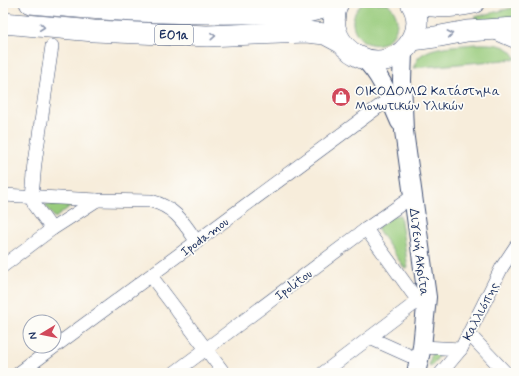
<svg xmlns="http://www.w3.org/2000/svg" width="519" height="376" viewBox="0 0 519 376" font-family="Mynerve,sans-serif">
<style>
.green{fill:#98cb7b;stroke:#5a7d6c}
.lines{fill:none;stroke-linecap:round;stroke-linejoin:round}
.street-casing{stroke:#3c4c71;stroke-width:14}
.secondary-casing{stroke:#3c4c71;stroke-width:20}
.primary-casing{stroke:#3c4c71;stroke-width:22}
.street{stroke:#fff;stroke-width:13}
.secondary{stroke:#fff;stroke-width:18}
.primary{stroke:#fff;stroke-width:21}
.oneway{stroke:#8d97ae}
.labels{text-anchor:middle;stroke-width:3.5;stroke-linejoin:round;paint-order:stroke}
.shield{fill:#fdfcf7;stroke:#5f6c8c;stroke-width:1}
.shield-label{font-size:12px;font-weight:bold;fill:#1b2f5e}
.poi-label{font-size:13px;fill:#1b2f5e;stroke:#fdfcf7;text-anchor:start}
.street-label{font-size:13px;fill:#1b2f5e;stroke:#fdfcf7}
</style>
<rect width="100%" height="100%" fill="#fdfcf7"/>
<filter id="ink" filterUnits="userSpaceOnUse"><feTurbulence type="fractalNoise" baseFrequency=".025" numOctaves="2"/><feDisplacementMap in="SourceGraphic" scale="8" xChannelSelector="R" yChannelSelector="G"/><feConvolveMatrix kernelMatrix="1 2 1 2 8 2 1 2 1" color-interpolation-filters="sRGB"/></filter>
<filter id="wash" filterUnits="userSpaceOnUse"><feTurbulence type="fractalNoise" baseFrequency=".012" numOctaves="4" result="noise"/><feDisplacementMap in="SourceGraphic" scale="16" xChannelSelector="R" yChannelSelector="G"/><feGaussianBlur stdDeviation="0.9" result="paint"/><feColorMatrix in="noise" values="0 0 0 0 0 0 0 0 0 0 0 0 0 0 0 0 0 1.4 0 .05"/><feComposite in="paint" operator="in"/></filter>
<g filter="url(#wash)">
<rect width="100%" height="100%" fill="#f7eddb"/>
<!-- green -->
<g class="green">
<path d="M363 3H387C412 23 385 57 362 40 358 36 354 31 353 24 352 16 357 8 363 3Z"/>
<path d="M516 7V18L475 21V17Z"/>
<path d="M475 44C489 44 510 42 516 59L413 68C415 65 417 59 419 57 431 45 459 46 475 44Z"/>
<path d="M47 204 72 205 55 218 45 205Z"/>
<path d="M400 215 408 268 405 269 377 228 393 216Z"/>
<path d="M433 347 444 349 431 367 429 365Z"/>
</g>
</g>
<g filter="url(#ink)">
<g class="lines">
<!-- street casing -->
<g class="street-casing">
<g id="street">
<path d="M493 32 516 42"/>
<path d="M52 46 35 163 32 197 34 204 52 229"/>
<path d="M3 195 97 200 151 201C175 207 184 223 197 242"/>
<path d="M366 229 418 301"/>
<path d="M3 266 52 229 97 200"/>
<path d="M151 276 224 373"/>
<path d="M469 334 506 373"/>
<path d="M370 338 419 360"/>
<path d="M422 347 461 349"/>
<path d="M19 373 389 99"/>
<path d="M174 373 366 229 413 196"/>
<path d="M323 373 418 301 427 297"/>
<path d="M441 373 461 349 502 267 516 246"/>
</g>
</g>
<!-- secondary casing -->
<g class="secondary-casing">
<g id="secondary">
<path d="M403 52 402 80 404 131 427 297 422 347 416 373"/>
<path d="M365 60C382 76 390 100 400 122"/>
</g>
</g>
<!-- primary casing -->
<g class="primary-casing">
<g id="primary">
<path d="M30 3C102 10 174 14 245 13 274 13 309 17 335 3"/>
<path d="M338 3C318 49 386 87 413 38 419 26 418 14 411 3"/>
<path d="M413 3C439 8 449 8 474 3"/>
<path d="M3 23 94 31 207 36 306 32 325 34 342 43"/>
<path d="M412 40 435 37 467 31 516 28"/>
</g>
</g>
<!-- street -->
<use href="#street" class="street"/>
<!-- secondary -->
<use href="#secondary" class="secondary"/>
<!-- primary -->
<use href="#primary" class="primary"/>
</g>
<!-- one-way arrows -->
<defs><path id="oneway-chevron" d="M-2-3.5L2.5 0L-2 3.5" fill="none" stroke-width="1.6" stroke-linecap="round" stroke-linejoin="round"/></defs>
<g class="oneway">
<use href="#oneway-chevron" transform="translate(42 27) rotate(6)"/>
<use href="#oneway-chevron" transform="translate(450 34) rotate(-11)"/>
<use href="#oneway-chevron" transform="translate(213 36) rotate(-4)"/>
</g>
</g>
<!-- icons -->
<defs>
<g id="shop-disc" transform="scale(1)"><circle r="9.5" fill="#d1495b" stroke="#fdfcf7"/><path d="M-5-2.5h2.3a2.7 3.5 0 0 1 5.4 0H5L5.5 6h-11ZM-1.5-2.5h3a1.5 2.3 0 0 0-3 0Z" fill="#fff"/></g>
</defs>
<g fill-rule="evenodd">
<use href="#shop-disc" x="341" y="97"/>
</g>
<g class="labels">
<!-- shield labels -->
<rect class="shield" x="155" y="25" width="38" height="20" rx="3"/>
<g class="shield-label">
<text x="174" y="39">ΕΟ1α</text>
</g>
<!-- poi labels -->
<g class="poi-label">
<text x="355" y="95">ΟΙΚΟΔΟΜΩ Κατάστημα<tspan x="355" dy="15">Μονωτικών Υλικών</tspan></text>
</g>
<!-- street labels -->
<g class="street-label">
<text transform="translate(204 236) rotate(-37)" y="5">Ipodamou</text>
<text transform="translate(420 252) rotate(83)" y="5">Διγενή Ακρίτα</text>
<text transform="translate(293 284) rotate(-37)" y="5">Ipolitou</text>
<text transform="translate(480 311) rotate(-63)" y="5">Καλλιόπης</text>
</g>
</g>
<!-- margin -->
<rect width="519" height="376" fill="none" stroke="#fdfcf7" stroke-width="16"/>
<!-- north arrow -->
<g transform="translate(42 334) rotate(260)"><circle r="19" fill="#fdfcf7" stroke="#a3aaba"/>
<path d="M0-3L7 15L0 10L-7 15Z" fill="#d1495b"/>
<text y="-6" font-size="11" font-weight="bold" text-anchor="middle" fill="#1b2f5e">N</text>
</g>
</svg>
